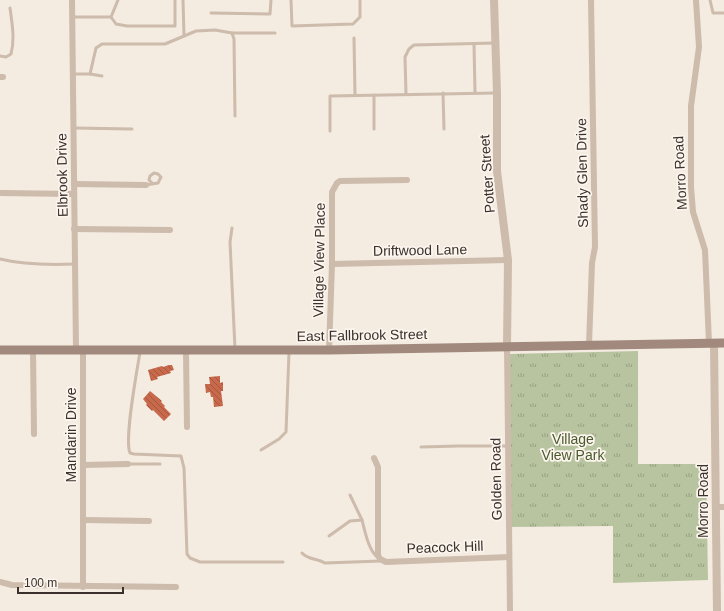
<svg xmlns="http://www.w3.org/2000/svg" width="724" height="611" viewBox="0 0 724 611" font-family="Helvetica,sans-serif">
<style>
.grass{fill:url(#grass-tufts)}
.building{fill:url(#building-back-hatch)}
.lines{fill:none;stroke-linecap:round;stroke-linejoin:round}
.service{stroke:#cdbbac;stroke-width:3}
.minor{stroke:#cdbbac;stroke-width:6}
.tertiary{stroke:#cdbbac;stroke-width:8}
.secondary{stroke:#a18a7d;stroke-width:9}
.labels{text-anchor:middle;stroke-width:3.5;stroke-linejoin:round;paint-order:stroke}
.street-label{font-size:14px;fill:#3b302b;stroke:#fbf5ee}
.park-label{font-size:14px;fill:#4a5a2e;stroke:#fbf5ee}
</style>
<defs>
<pattern id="grass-tufts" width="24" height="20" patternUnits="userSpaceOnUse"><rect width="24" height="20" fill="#b8c4a0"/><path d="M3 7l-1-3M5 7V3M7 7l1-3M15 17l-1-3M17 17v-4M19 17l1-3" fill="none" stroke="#97a083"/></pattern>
<pattern id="building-back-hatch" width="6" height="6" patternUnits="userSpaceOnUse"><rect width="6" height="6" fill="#c8694b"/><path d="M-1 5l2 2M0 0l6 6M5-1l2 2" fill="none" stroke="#a4573f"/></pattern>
</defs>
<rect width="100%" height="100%" fill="#f4ebe1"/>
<!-- grass -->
<path class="grass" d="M638 351V464H706L708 580 613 583V526L509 527 508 354Z"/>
<!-- building -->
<g class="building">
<path d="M169 365H172L174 370 170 371 171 373 157 377 158 379 151 381 148 370 162 366 163 367Z"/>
<path d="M220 376V383L223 382V391H221L223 406 214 407 213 397H211L210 392 206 393 205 384H210L209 377Z"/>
<path d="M150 391 162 401 161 402 165 406 164 407 171 414 164 421 153 410 152 411 146 405 147 404 143 399Z"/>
</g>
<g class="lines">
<!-- service -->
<g class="service">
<path d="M183 0 184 36"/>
<path d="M291 0 292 26 353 24 360 17V0"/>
<path d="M710 0 713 13H724"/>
<path d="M211 13 270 14 271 0"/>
<path d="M72 17H111L118 0"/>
<path d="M111 17 116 24 127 26H175V0"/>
<path d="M232 33H275"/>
<path d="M354 38 355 95"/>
<path d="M474 44 475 93"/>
<path d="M0 56 6 57 11 54C15 39 12 23 10 8"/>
<path d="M72 74H90L102 76"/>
<path d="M90 74 96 48 102 44H165L196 31 215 30 232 33 234 39 235 116"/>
<path d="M443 93 444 129"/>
<path d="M406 94 405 57 409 49 414 45 495 43"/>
<path d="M374 95V129"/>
<path d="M73 128 132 129"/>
<path d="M330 131V96L496 93"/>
<path d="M146 185 158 183 161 177 158 174 154 173 150 176 149 180 152 183"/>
<path d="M232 228 230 242 235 349"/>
<path d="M0 259C24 265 50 265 75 264"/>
<path d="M140 352C137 371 124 439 130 453L134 454 181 456 184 468 187 554 190 558 200 562H283"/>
<path d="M421 447 458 446H508"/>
<path d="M261 450 279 439 286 432 289 352"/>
<path d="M128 464H160"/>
<path d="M350 495 362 520"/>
<path d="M329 536 350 521 362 520C365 531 368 549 377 557"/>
<path d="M302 553C308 560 317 558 325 563L381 561"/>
</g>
<!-- minor -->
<g class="minor">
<path d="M72 0 76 350"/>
<path d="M696 0 699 47 691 106V187L693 212 705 250 709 343"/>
<path d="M0 77H3"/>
<path d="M74 184 146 185"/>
<path d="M0 193 74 194"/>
<path d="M74 229 170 230"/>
<path d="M332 264 508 260"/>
<path d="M589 345 592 263 595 247 591 0"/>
<path d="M507 347 510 611"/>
<path d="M33 350 34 434"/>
<path d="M83 350V587"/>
<path d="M329 350 332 264V192L337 183 340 181 407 180"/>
<path d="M186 351 187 427"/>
<path d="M374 458 378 467V555L380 559 386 562 509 557"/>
<path d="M83 465 128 464"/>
<path d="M716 507H724"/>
<path d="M84 520 149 521"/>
<path d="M0 582 12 585 176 587"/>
</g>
<!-- tertiary -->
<g class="tertiary">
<path d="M494 0 497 93V171L508 260 507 347"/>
<path d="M714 343 717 611"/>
</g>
<!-- secondary -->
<path class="secondary" d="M0 350H329L724 343"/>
</g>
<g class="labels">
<!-- street labels -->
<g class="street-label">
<text transform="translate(582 173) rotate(-91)" y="5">Shady Glen Drive</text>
<text transform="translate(680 173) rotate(-93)" y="5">Morro Road</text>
<text transform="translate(487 174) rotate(-94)" y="5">Potter Street</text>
<text transform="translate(62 175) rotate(-91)" y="5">Elbrook Drive</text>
<text transform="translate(420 250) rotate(-1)" y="5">Driftwood Lane</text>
<text transform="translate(319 260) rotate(-89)" y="5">Village View Place</text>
<text transform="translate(362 335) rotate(-1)" y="5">East Fallbrook Street</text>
<text transform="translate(71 435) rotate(-90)" y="5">Mandarin Drive</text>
<text transform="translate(496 479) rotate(-91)" y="5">Golden Road</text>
<text transform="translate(703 501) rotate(-90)" y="5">Morro Road</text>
<text transform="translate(445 547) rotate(-2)" y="5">Peacock Hill</text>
</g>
<!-- park labels -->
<g class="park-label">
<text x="573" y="444">Village<tspan x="573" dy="16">View Park</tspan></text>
</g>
</g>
<!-- scale -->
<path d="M18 587v6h105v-6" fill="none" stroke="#3b302b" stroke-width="2"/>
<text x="24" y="587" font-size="12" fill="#3b302b" stroke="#fbf5ee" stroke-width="3" paint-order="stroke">100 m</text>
</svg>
